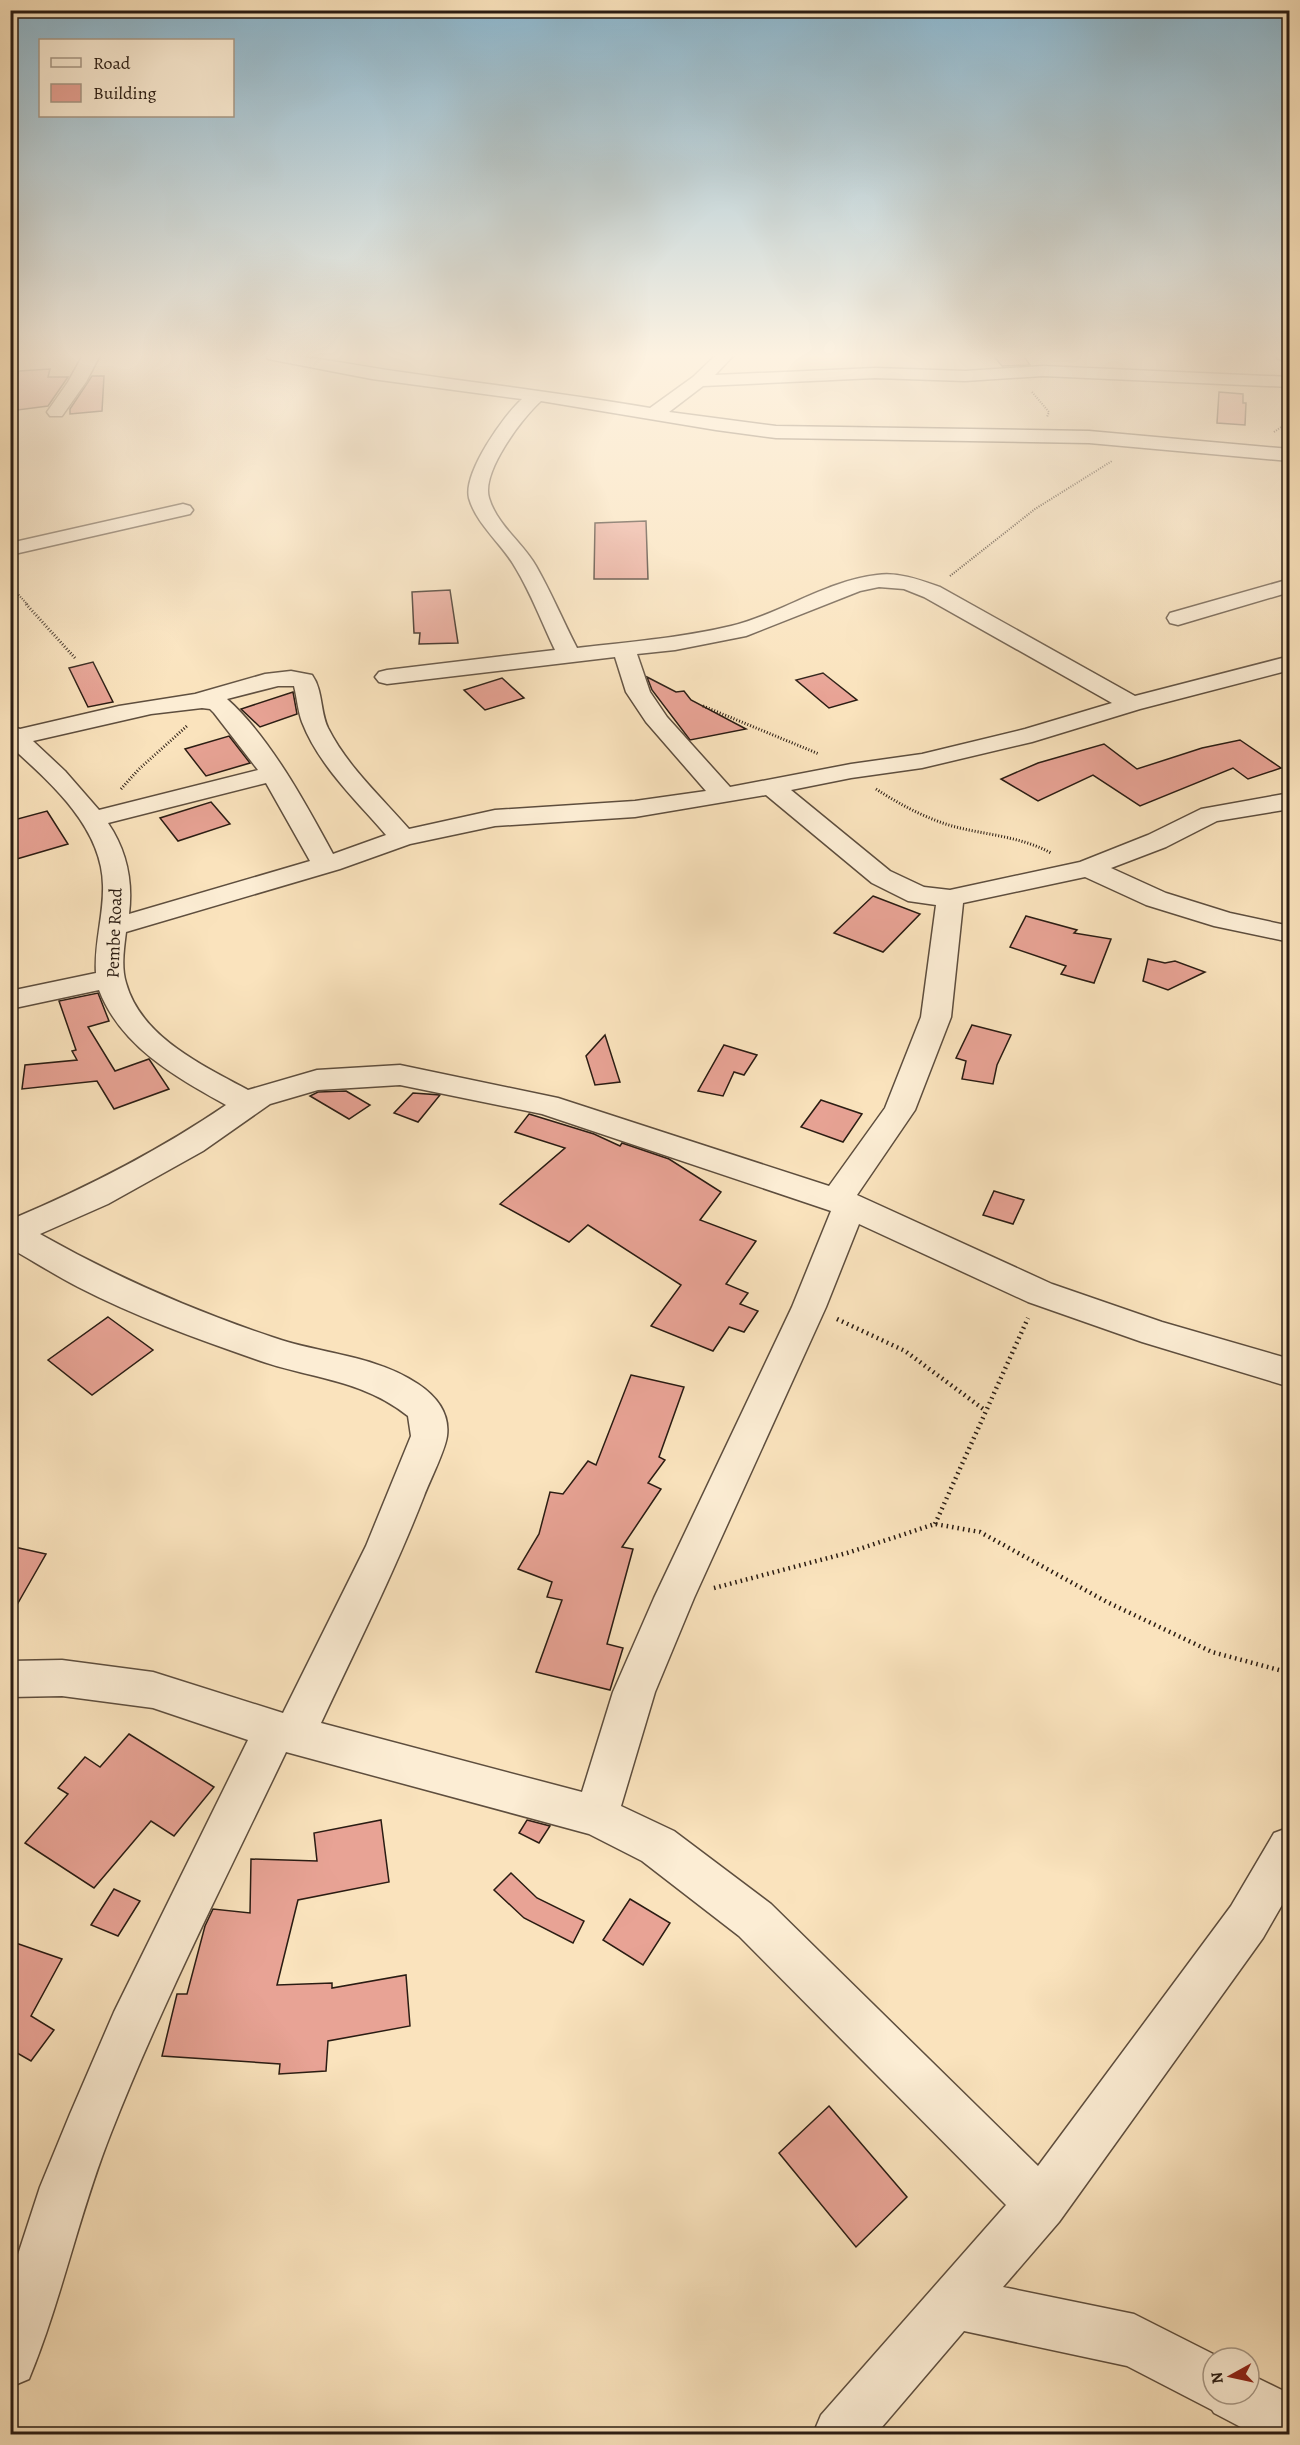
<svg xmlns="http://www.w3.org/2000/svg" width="1300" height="2445" viewBox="0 0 1300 2445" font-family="Alegreya,serif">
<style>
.building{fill:#e8a395;stroke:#2a1c13;stroke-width:1.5}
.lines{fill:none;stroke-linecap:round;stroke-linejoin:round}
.street-casing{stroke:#5e4e3e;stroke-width:3}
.path-far2{stroke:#2a1c13;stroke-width:2;stroke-dasharray:1 1.5;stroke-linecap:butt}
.path-far1{stroke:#2a1c13;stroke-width:3;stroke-dasharray:1 2;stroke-linecap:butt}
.path{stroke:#2a1c13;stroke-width:4.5;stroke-dasharray:1.5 4;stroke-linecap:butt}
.street{fill:#fcedd4;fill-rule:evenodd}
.labels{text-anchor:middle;stroke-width:4.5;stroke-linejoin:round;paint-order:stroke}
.street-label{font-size:18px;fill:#2a1c13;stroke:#fcedd4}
</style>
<rect width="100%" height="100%" fill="#fae3bd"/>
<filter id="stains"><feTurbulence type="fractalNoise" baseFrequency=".00333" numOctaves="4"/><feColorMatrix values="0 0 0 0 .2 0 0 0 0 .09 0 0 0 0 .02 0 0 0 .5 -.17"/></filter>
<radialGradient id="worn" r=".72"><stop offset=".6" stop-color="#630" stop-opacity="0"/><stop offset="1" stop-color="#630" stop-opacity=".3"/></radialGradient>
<!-- building -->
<g class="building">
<path d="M993 355H1023L1030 365 1002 366Z"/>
<path d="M50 369 48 377H68L48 406 10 411V401L19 371Z"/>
<path d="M92 376H104L102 411 70 414V409Z"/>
<path d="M1219 392 1243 394V403H1246L1245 425 1217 423Z"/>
<path d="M646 521 648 579H594L595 523Z"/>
<path d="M450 590 458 643 419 644 420 633H414L412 592Z"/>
<path d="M93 662 113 702 88 707 69 668Z"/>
<path d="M823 673 857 700 829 708 796 680Z"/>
<path d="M647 677 676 692 684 691 691 700 746 729 690 740 652 690Z"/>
<path d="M502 678 524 698 485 710 464 690Z"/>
<path d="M293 692 297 714 260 727 241 709Z"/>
<path d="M229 736 250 763 206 776 185 749Z"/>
<path d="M1240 740 1281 768 1248 779 1233 768 1140 806 1093 775 1038 801 1001 779 1038 763 1104 744 1137 769 1202 748Z"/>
<path d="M211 802 230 824 178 841 160 818Z"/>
<path d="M47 811 68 844 10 861V821Z"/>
<path d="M873 896 920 914 883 952 834 933Z"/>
<path d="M1026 916 1077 930 1074 933 1111 939 1094 983 1061 974 1066 966 1010 947Z"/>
<path d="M1148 959 1165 963 1175 961 1205 972 1168 990 1143 981Z"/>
<path d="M98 993 109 1021 88 1027 115 1071 149 1059 169 1089 114 1109 97 1081 22 1089 25 1065 77 1060 72 1051 76 1050 59 1001Z"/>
<path d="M972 1025 1011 1035 997 1065 993 1084 962 1079 966 1061 956 1058Z"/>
<path d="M605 1035 620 1082 595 1085 586 1056Z"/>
<path d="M724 1045 757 1055 744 1075 734 1072 723 1096 698 1091Z"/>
<path d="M346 1091 370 1105 349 1119 310 1096 318 1092Z"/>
<path d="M413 1093 440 1095 418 1122 394 1113Z"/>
<path d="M821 1100 862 1114 843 1142 801 1127Z"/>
<path d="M529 1114 594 1134 620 1146 622 1143 669 1159 721 1192 700 1220 756 1241 726 1284 748 1293 740 1304 758 1311 744 1332 729 1327 713 1351 651 1326 681 1285 588 1225 569 1242 500 1204 565 1148 515 1132Z"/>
<path d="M994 1191 1024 1200 1013 1224 983 1215Z"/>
<path d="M108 1317 153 1350 92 1395 48 1360Z"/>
<path d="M631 1375 684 1387 659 1457 665 1460 648 1483 661 1489 622 1547 633 1549 607 1644 623 1648 610 1690 536 1672 562 1600 547 1597 552 1582 518 1569 539 1534 550 1492 563 1494 588 1461 596 1465Z"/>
<path d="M10 1546 46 1554 10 1617Z"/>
<path d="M129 1734 214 1787 174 1836 151 1821 94 1888 25 1843 68 1794 58 1788 85 1757 100 1767Z"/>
<path d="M381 1820 389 1882 298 1900 277 1985 332 1983V1988L406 1975 410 2026 328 2041 326 2071 279 2074 280 2064 162 2056 177 1994H187L205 1926 213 1909 250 1913 251 1859 317 1861 314 1833Z"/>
<path d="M527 1820 550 1826 539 1843 519 1833Z"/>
<path d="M511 1873 537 1898 584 1921 573 1943 524 1918 494 1890Z"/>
<path d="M114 1889 140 1901 118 1936 91 1925Z"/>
<path d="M630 1899 670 1923 643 1965 603 1940Z"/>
<path d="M10 1941 62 1959 31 2016 54 2030 31 2061 12 2050 10 2053Z"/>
<path d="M829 2106 907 2197 856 2247 779 2153Z"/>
</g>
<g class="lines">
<!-- street casing -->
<g class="street-casing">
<g id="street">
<path d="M83 355H100L86 382 62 416H50L47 412 68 382Z"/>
<path d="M266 355C311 355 356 366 401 372 484 384 567 394 650 408L693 377 716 355H734L715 375 875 368 965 371 1043 366 1290 377V387L1043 376 965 381 875 378 703 386 669 412 776 426 1089 431 1290 449V461L1089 443 776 438 716 430 541 401C522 418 481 472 489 498 497 525 523 543 536 566 551 592 563 621 577 648 628 642 680 638 731 626 781 614 825 581 877 575 899 572 920 580 940 587L1135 696 1290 656V670L1140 709 1032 742 922 768 851 778 791 790 890 871 924 887 950 890 1080 862 1148 835 1201 809 1290 793V809L1217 821 1166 847 1111 868 1166 893 1230 913 1290 926V942L1214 926 1146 905 1085 877 963 903 951 1017 915 1110 857 1195 1052 1284 1162 1322 1290 1359V1387L1142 1342 1028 1302 859 1224 826 1307 694 1598 655 1692 621 1806 674 1831 771 1904 1038 2166 1231 1906 1274 1833 1290 1827V1891L1263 1938 1059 2222 1003 2287 1134 2314 1221 2358H1213V2394H1249V2374L1290 2394V2434H1254L1214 2413 1212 2410 1127 2366 964 2331 876 2434H813L821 2415 1006 2205 739 1936 642 1861 589 1834 286 1752C226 1878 162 2003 111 2133 79 2213 62 2299 29 2379L10 2387V2279L40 2187 70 2114 114 2012 248 1740 153 1708 62 1696 10 1697V1661L62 1660 153 1672 283 1713 366 1546 411 1436 408 1416C360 1378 310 1379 255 1359 195 1338 134 1316 78 1287 55 1275 33 1261 10 1248V1220C88 1187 157 1152 226 1105 176 1077 121 1047 99 990L10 1009V991L96 973C94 943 104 915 103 885 102 827 50 782 10 746V726L20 729 119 706 195 694 265 674 291 671 312 675C323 690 320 711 328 728 347 766 381 797 409 829L495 810 635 801 706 791 646 722 626 692 615 657 387 684 379 682 375 677 379 672 387 670 555 650C542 623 531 593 515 567 502 544 476 524 469 498 463 473 504 415 522 399L372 379 268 359ZM879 587 904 589 924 597 1112 703 1025 729 922 754 851 764 730 787 667 717 650 692 637 654 675 650 746 636 860 591ZM278 686H294C297 698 298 711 302 722 319 766 357 801 386 835L333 854C306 804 269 736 227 699ZM202 708 210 709 214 713 258 770 99 810 65 771 33 741 151 714ZM266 783 310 861 129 914C133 881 127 851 108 823ZM766 795 872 883 908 901 936 905 921 1017 885 1108 829 1186 558 1098 400 1065 317 1070 248 1090C202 1065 141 1037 126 983 121 967 124 948 126 932L340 869 410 844 495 826 635 817ZM400 1085 542 1114 831 1211 792 1307 654 1598 613 1692 582 1792 321 1723C356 1648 394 1573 424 1496 430 1480 445 1451 447 1436 450 1413 436 1396 418 1384 375 1355 320 1354 272 1337 189 1309 116 1277 40 1234L108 1204 203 1151 270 1104 318 1090Z"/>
<path d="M1275 355H1290V362L1278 359Z"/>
<path d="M183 504 190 506 193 510 190 514 10 555V543Z"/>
<path d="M1290 579V592L1178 625 1170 623 1167 618 1170 613Z"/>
</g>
</g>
<!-- path-far2 -->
<g class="path-far2">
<path d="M1032 392 1049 412 1047 417"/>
<path d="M1274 432 1290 421"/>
<path d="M950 576 1035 509 1112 461"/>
<path d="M10 577 15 591 28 605"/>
</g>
<!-- path-far1 -->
<g class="path-far1">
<path d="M26 604 75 658"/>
<path d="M703 706 819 754"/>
<path d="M121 789 139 769 187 726"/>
<path d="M876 789C899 804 925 818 952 826 985 835 1020 836 1051 853"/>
</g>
<!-- path -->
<g class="path">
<path d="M837 1319 905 1351 986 1411"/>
<path d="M935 1524 1028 1318"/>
<path d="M714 1588 847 1553 935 1524 980 1532 1107 1602 1212 1652 1290 1673"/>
</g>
<!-- street -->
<use href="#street" class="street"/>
</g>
<!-- sky -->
<linearGradient id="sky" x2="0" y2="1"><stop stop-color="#8bb8d1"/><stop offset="0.51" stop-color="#fdf2e1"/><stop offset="1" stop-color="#fdf2e1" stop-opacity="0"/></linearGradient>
<rect width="1300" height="697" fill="url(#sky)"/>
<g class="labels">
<!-- street labels -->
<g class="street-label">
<text transform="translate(114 933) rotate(-88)" y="6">Pembe Road</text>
</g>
</g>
<!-- margin -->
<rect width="1300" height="2445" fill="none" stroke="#fae3bd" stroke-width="36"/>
<rect x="12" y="12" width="1276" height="2421" fill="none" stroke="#2a1c13" stroke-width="3"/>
<rect x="18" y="18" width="1264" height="2409" fill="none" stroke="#2a1c13" stroke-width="1.5"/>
<!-- legend -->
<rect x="39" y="39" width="195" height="78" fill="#fcedd4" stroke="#a89987" stroke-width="1.5"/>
<rect x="51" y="58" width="30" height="9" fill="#fcedd4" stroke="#a89987" stroke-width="1.5"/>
<text x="93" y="69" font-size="18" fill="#2a1c13">Road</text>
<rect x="51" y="84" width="30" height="18" fill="#e8a395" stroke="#a89987" stroke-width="1.5"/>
<text x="93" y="99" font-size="18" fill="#2a1c13">Building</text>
<!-- north arrow -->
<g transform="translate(1231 2376) rotate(262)"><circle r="28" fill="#fcedd4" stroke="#a89987" stroke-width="1.5"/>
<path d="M0-4.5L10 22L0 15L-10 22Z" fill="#8f2418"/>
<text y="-9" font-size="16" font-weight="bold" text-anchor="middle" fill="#2a1c13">N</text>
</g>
<rect width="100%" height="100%" filter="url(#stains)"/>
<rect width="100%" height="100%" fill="url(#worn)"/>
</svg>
